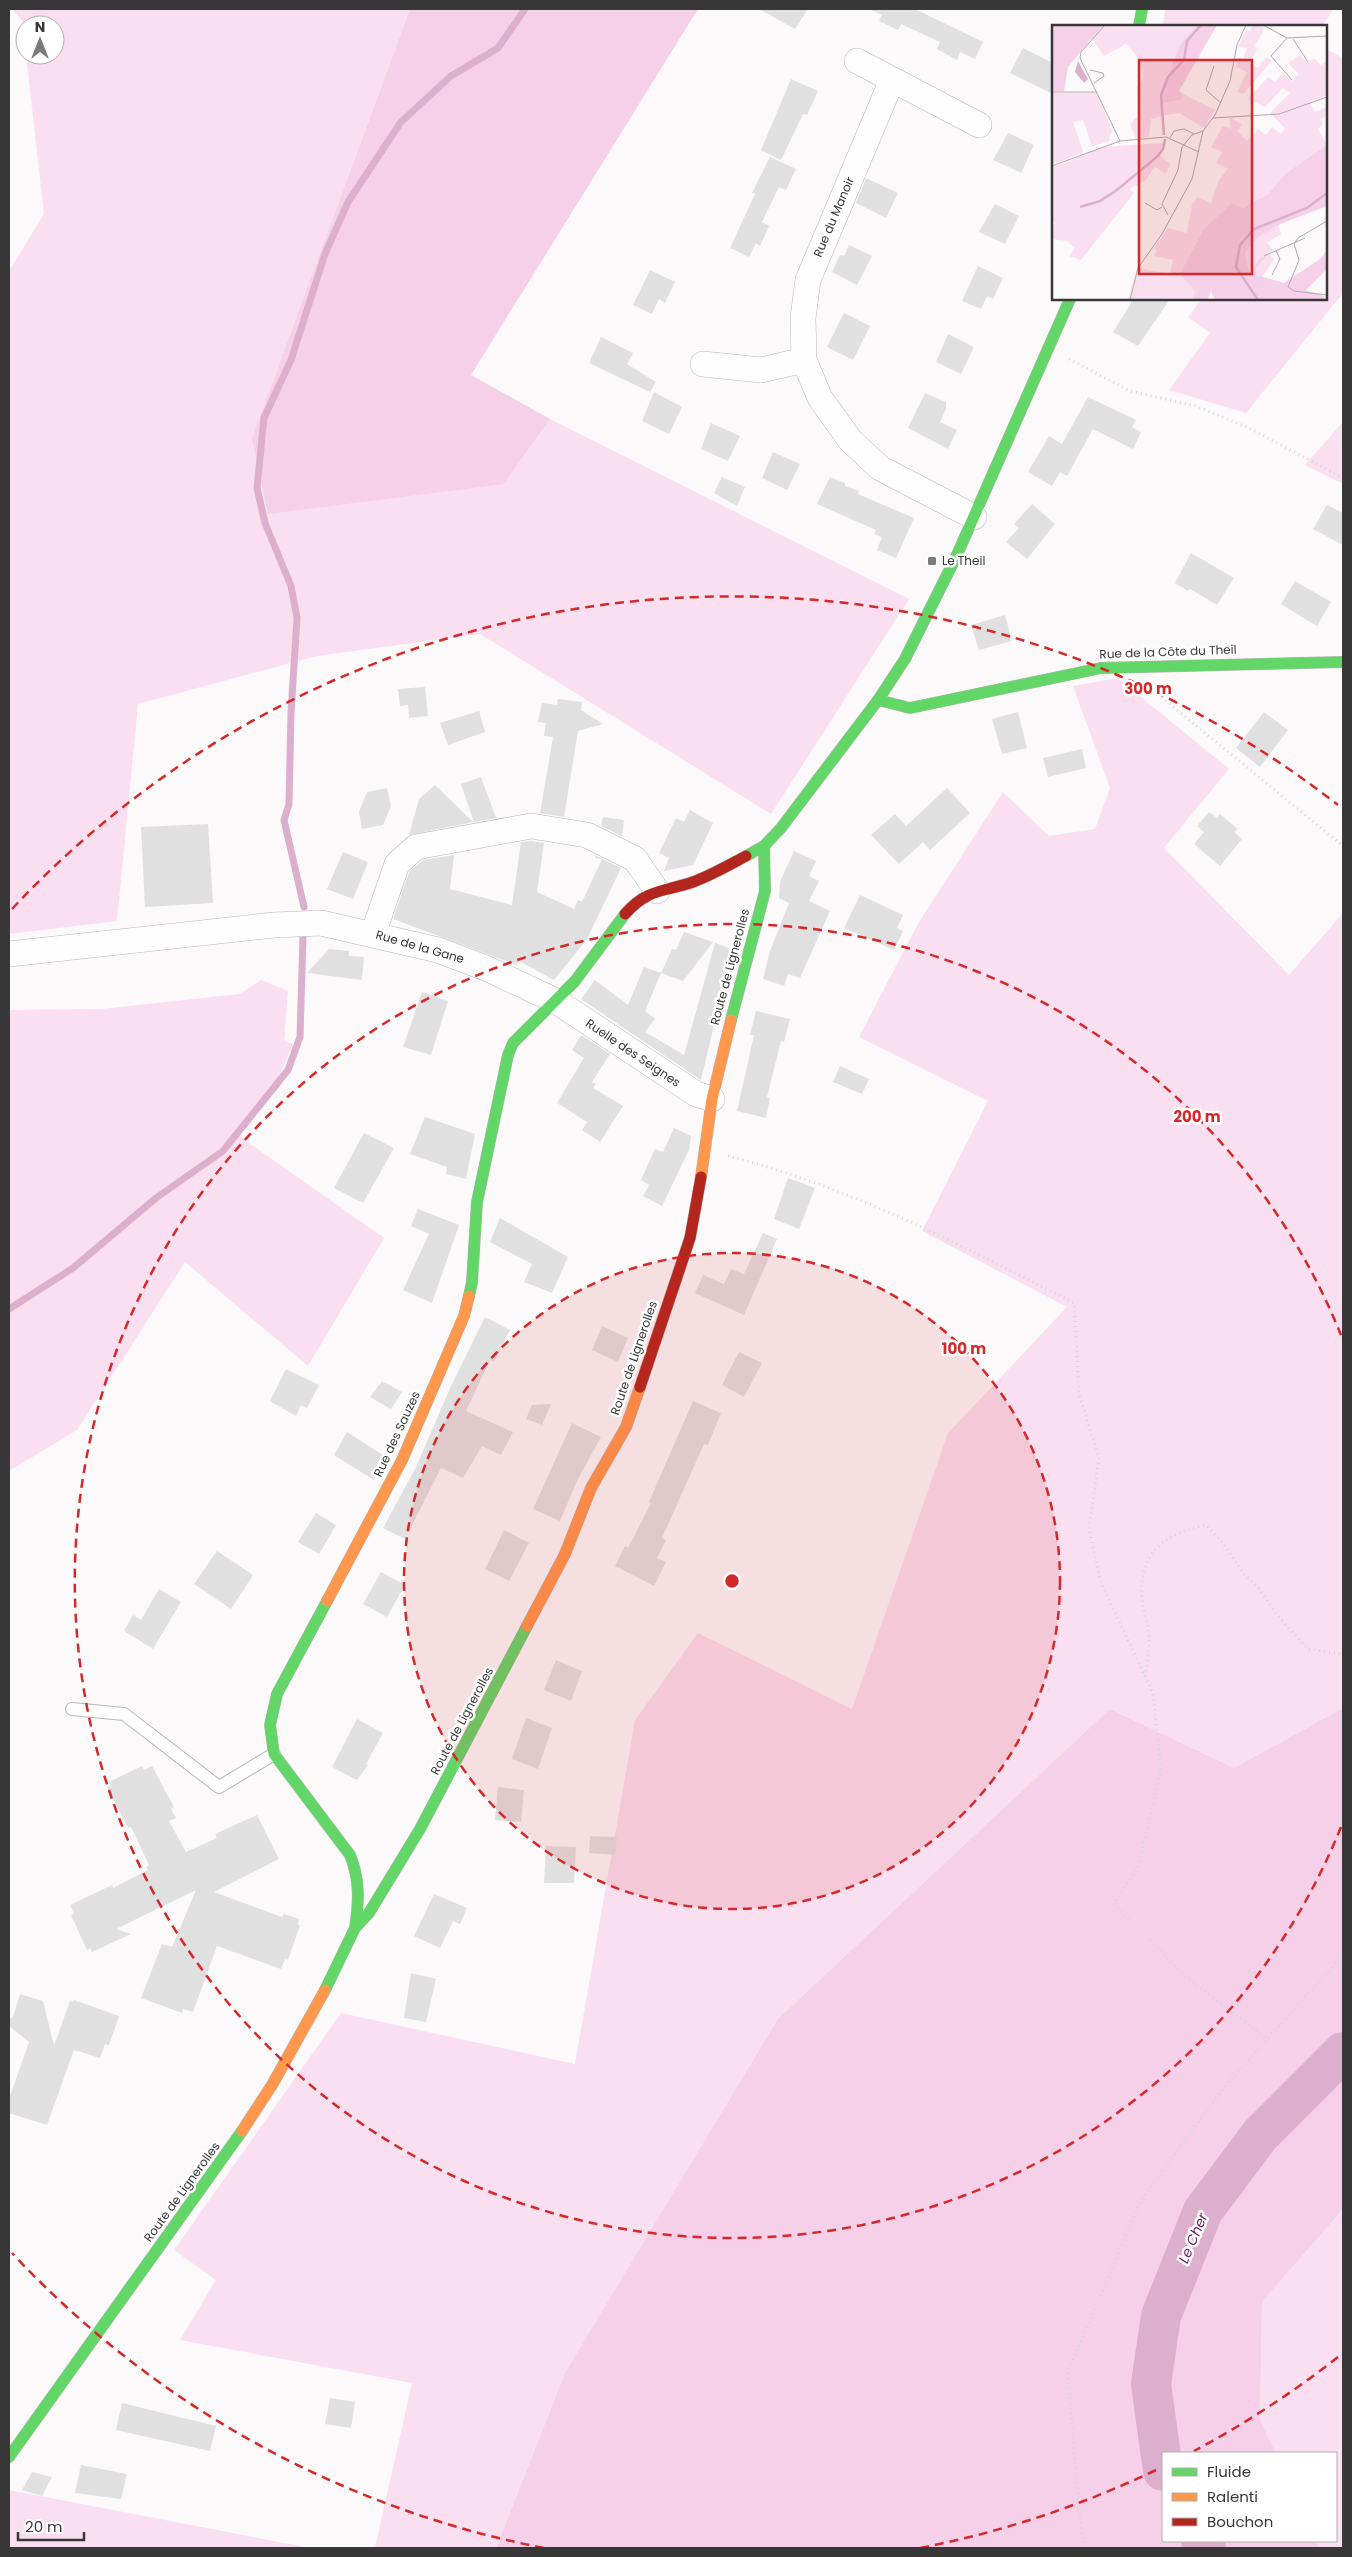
<svg xmlns="http://www.w3.org/2000/svg" width="1352" height="2557" viewBox="0 0 1352 2557" font-family="Poppins,sans-serif">
<style>
.green{fill:#fadff0}
.forest{fill:#f5d0e8}
.lines{fill:none;stroke-linecap:round;stroke-linejoin:round}
.stream{stroke:#dcb0cd;stroke-width:7}
.river{stroke:#dcb0cd;stroke-width:40}
.building{fill:#e1e0e1}
.lane-casing{stroke:#b8b6b7;stroke-width:14}
.street-casing{stroke:#b8b6b7;stroke-width:26}
.fast-casing{stroke:#b8b6b7;stroke-width:12}
.slow-casing{stroke:#b8b6b7;stroke-width:12}
.jam-casing{stroke:#b8b6b7;stroke-width:12}
.path{stroke:#d7d6d6;stroke-width:3;stroke-dasharray:1 4;stroke-linecap:butt}
.lane{stroke:#fefefe;stroke-width:12}
.street{stroke:#fefefe;stroke-width:25}
.fast{stroke:#63d668;stroke-width:11}
.slow{stroke:#ff974d;stroke-width:11}
.jam{stroke:#b3261e;stroke-width:11}
.ring{fill:none;stroke:#d62828;stroke-width:2.5;stroke-dasharray:9 6}
.poi-dot{fill:#7c7b7c;stroke:#fff;stroke-width:2}
.labels{text-anchor:middle;stroke-width:5;stroke-linejoin:round;paint-order:stroke}
.street-label{font-size:12px;fill:#383738;stroke:#fff}
.poi-label{font-size:12px;fill:#383738;stroke:#fff;text-anchor:start}
.water-label{font-size:14px;font-style:italic;fill:#6d235a;stroke:#fff}
.inset-river{fill:none;stroke:#dcb0cd;stroke-width:2.5}
.inset-road{fill:none;stroke:#adabac;stroke-width:1}
.view{fill:#d62828;fill-opacity:0.15;stroke:#d62828;stroke-width:2.5}
.inset-edge{fill:none;stroke:#383738;stroke-width:2.5}
.centre{fill:#d62828;stroke:#fff;stroke-width:2.5}
.ring-label{font-size:15px;text-anchor:middle;font-weight:bold;fill:#d62828;stroke:#fff;stroke-width:5;stroke-linejoin:round;paint-order:stroke}
</style>
<rect width="100%" height="100%" fill="#fbf9fa"/>
<!-- green -->
<g class="green">
<path d="M12 9H410L252 438 504 484 550 419 909 599 771 814 480 634 317 656 138 704 117 921 9 934V271L44 214 26 55H55V25H25V46L22 20Z"/>
<path d="M1165 9H1333L1322 26H1163Z"/>
<path d="M1326 49 1343 58V293L1246 413 1169 390 1210 333 1188 317 1202 299H1326Z"/>
<path d="M1343 422V484L1305 465Z"/>
<path d="M1118 678 1229 769 1164 848 1289 975 1343 913V1708L1234 1768 1110 1709 565 2373 496 2548H375L412 2383 180 2340 216 2280 174 2250 341 2013 575 2064 635 1720 698 1633 852 1709 948 1433 1067 1307 922 1231 988 1101 859 1037 919 922 1003 792 1049 836 1095 829 1110 788 1073 686Z"/>
<path d="M261 980 288 991 284 1041 293 1044 269 1099 235 1133 384 1238 308 1366 185 1262 77 1430 9 1471V1010L101 1009 240 994Z"/>
<path d="M1343 2209V2548H1320L1315 2541H1336V2453H1276L1260 2420 1262 2302Z"/>
<path d="M9 2490 310 2548H9Z"/>
</g>
<!-- forest -->
<g class="forest">
<path d="M410 9H698L471 375 550 419 504 484 268 514 252 438Z"/>
<path d="M1343 1708V2209L1262 2302 1260 2420 1276 2453H1163V2541H1315L1320 2548H496L565 2373 778 2019 1110 1709 1234 1768Z"/>
</g>
<g class="lines">
<!-- stream -->
<g class="stream">
<path d="M304 907 284 820 289 804 291 712 297 618 291 586 265 523 257 488 264 418 291 360 325 254 348 202 401 122 451 76 498 48 525 9"/>
<path d="M9 1309 73 1268 156 1198 223 1151 288 1070 300 1037 303 936"/>
</g>
<!-- river -->
<g class="river">
<path d="M1163 2471 1151 2384 1161 2316 1203 2211 1260 2135 1343 2052"/>
<path d="M1201 2541 1206 2548"/>
</g>
</g>
<!-- building -->
<g class="building">
<path d="M759 9H808L795 29Z"/>
<path d="M869 9H915L983 42 975 59 960 52 957 60 937 49 940 42 901 24 898 30 879 21 882 15Z"/>
<path d="M1023 48 1053 63V94L1010 73Z"/>
<path d="M791 79 818 91 807 115 803 114 781 160 761 150Z"/>
<path d="M1008 133 1034 145 1021 173 993 160Z"/>
<path d="M770 157 796 169 786 190 779 187 762 222 769 226 760 246 756 243 749 257 730 248 755 194 752 193Z"/>
<path d="M866 178 898 193 886 218 856 203Z"/>
<path d="M995 204 1019 216 1005 244 979 232Z"/>
<path d="M849 245 872 256 857 285 832 272 840 255 844 256Z"/>
<path d="M978 266 1003 278 993 299 987 296 981 309 962 301Z"/>
<path d="M650 270 675 282 665 303 659 299 652 314 633 305Z"/>
<path d="M1128 299H1170L1138 346 1113 332 1132 302Z"/>
<path d="M844 313 870 326 853 360 827 347Z"/>
<path d="M948 334 974 347 961 374 936 362Z"/>
<path d="M601 337 633 353 627 364 656 382 650 392 589 363Z"/>
<path d="M654 392 682 407 669 434 642 421Z"/>
<path d="M925 393 946 402V409L940 422 957 430 948 449 908 428Z"/>
<path d="M1088 397 1136 420 1132 427 1141 432 1133 449 1093 429 1067 476 1060 472 1052 486 1028 472 1049 436 1062 444Z"/>
<path d="M711 423 740 436 728 461 701 449Z"/>
<path d="M773 452 800 464 787 490 762 478Z"/>
<path d="M722 477 745 487 737 506 714 493Z"/>
<path d="M830 477 845 483V486L859 491 858 494 914 518 896 558 877 550 882 537 874 534 876 530 817 504Z"/>
<path d="M1032 504 1055 524 1027 559 1006 542 1019 528 1014 524Z"/>
<path d="M1327 505 1343 513V545L1313 529Z"/>
<path d="M1191 553 1234 578 1217 605 1190 589 1188 591 1175 583Z"/>
<path d="M1295 581 1331 602 1317 626 1281 604Z"/>
<path d="M1005 615 1012 641 979 650 971 625Z"/>
<path d="M425 687 428 716 409 718 408 705 400 706 398 689Z"/>
<path d="M558 699 582 702 581 710 603 724 578 731 564 817 540 813 553 737 544 736 546 723 538 722 542 703 557 705Z"/>
<path d="M479 711 485 732 448 745 440 723Z"/>
<path d="M1018 712 1027 748 1002 754 992 719Z"/>
<path d="M1264 712 1288 730 1260 767 1236 748Z"/>
<path d="M1082 749 1086 768 1048 777 1043 758Z"/>
<path d="M481 777 496 818 474 822 461 784Z"/>
<path d="M435 785 473 822 409 835 419 799Z"/>
<path d="M387 788 391 806 383 825 362 829 359 812 367 792Z"/>
<path d="M947 788 970 813 930 850 923 842 899 864 871 835 895 814 906 826Z"/>
<path d="M690 810 713 823 693 865 664 871 669 858 659 853 676 818 684 822Z"/>
<path d="M1209 812 1217 818 1220 814 1228 821 1238 829 1234 832 1242 839 1220 866 1194 844 1204 832 1197 826Z"/>
<path d="M603 817 624 820 622 836 601 826Z"/>
<path d="M208 824 213 903 145 907 141 827Z"/>
<path d="M531 841 544 843 537 892 574 909 578 900 582 902 602 859 595 858V855L621 868 587 939 554 980 519 961 517 965 393 919 409 872 423 860 454 855 450 889 512 905 521 842Z"/>
<path d="M794 851 816 861 809 876 819 881 809 901 830 911 800 978 788 974 784 986 763 979 770 951 789 903 779 898 780 882Z"/>
<path d="M343 852 368 862 353 899 327 889Z"/>
<path d="M860 895 903 915 897 928 903 931 894 950 844 928Z"/>
<path d="M684 932 713 942 683 981 661 973 672 949 676 950Z"/>
<path d="M715 943 732 949 701 1080 581 999 595 980 628 1005 644 967 661 973 645 1011 655 1019 645 1032 684 1055Z"/>
<path d="M329 949 349 951V956L364 957 362 980 307 973Z"/>
<path d="M422 992 448 1001 431 1055 403 1047Z"/>
<path d="M756 1011 790 1019 784 1042 781 1041 767 1097 770 1098 766 1118 737 1111 754 1035H750Z"/>
<path d="M581 1035 610 1054 592 1082 596 1084 593 1088 623 1106 600 1142 582 1130 587 1122 557 1103 584 1058 572 1050Z"/>
<path d="M840 1066 869 1079 862 1094 833 1082Z"/>
<path d="M425 1117 475 1134 466 1179 446 1174 447 1167 410 1154Z"/>
<path d="M674 1128 691 1136 689 1150 662 1206 643 1196 649 1185 641 1180 655 1149 663 1152Z"/>
<path d="M364 1133 394 1148 363 1203 334 1188Z"/>
<path d="M788 1178 815 1188 799 1229 774 1219Z"/>
<path d="M418 1209 459 1225 432 1303 403 1290 429 1234 411 1226Z"/>
<path d="M500 1218 568 1257 552 1293 524 1282 532 1264 490 1242Z"/>
<path d="M763 1233 777 1239 744 1315 695 1293 703 1275 724 1284 731 1269 744 1274Z"/>
<path d="M485 1317 510 1330 494 1362 490 1360 466 1411 513 1432 501 1455 482 1446 463 1478 441 1468 405 1539 383 1528 416 1467 451 1386Z"/>
<path d="M602 1326 628 1338 618 1362 592 1350Z"/>
<path d="M739 1352 762 1363 744 1397 722 1385Z"/>
<path d="M286 1369 319 1385 307 1408 301 1405 296 1416 270 1401Z"/>
<path d="M382 1381 402 1392 391 1409 370 1397Z"/>
<path d="M693 1401 721 1413 708 1445 704 1444 662 1538 666 1540 657 1558 666 1562 654 1586 615 1566 625 1546 628 1548 651 1503 649 1502Z"/>
<path d="M551 1404 542 1425 526 1419 532 1405Z"/>
<path d="M572 1423 601 1437 577 1481 560 1521 533 1509Z"/>
<path d="M347 1432 386 1457 374 1480 334 1455Z"/>
<path d="M316 1513 336 1525 319 1554 298 1542Z"/>
<path d="M504 1530 529 1543 509 1581 485 1569Z"/>
<path d="M217 1551 253 1575 231 1609 194 1584Z"/>
<path d="M381 1572 405 1585 387 1617 363 1604Z"/>
<path d="M159 1589 181 1602 153 1649 124 1631 133 1615 141 1620Z"/>
<path d="M556 1660 582 1671 571 1701 544 1690Z"/>
<path d="M526 1718 552 1728 538 1769 512 1759Z"/>
<path d="M357 1719 383 1733 366 1764 368 1765 357 1780 332 1767Z"/>
<path d="M142 1766 144 1770 152 1766 174 1807 171 1809 176 1818 169 1821 186 1852 217 1838 215 1834 257 1815 279 1859 214 1892 282 1917 284 1914 299 1919 298 1925H300L288 1960 285 1959 281 1969 217 1946 193 2012 183 2009 182 2013 141 1998 162 1944 172 1947 196 1890 116 1929 131 1934 92 1952 90 1948 87 1950 71 1915 74 1914 70 1905 112 1885 113 1888 148 1870 146 1867 149 1865 131 1827 128 1828 107 1787 111 1786 109 1782Z"/>
<path d="M498 1787 524 1790 521 1822 495 1820Z"/>
<path d="M590 1836 617 1837 615 1855 589 1853Z"/>
<path d="M546 1846 576 1847 574 1883H544Z"/>
<path d="M434 1894 467 1908 460 1924 453 1921 440 1948 414 1936Z"/>
<path d="M411 1973 436 1979 426 2022 404 2018Z"/>
<path d="M20 1994 43 2001 54 2046 70 2001 73 2002 74 2000 119 2016 109 2045 105 2044 100 2058 74 2050 47 2125 9 2113V2099L29 2042 9 2026V2020L13 2017Z"/>
<path d="M330 2398 355 2402 351 2428 325 2424Z"/>
<path d="M122 2403 216 2426 210 2451 116 2430Z"/>
<path d="M81 2465 127 2474 121 2499 75 2493Z"/>
<path d="M32 2472 52 2477 42 2496 22 2490Z"/>
</g>
<g class="lines">
<!-- lane casing -->
<g class="lane-casing">
<path id="lane" d="M72 1709 124 1714 219 1787 274 1754"/>
</g>
<!-- street casing -->
<g class="street-casing">
<g id="street">
<path d="M857 61 979 125"/>
<path d="M892 80 808 280 803 318 804 360 820 398 850 440 880 468 974 517"/>
<path d="M703 364 761 370 804 360"/>
<path d="M373 934 397 864 416 847 531 826 587 835 635 859 657 891"/>
<path d="M9 954 274 925 321 923 438 950 488 969 556 1001 696 1094 712 1099"/>
</g>
</g>
<!-- fast casing -->
<g class="fast-casing">
<g id="fast">
<path d="M1139 26 1142 9"/>
<path d="M878 700 910 708 1101 668 1343 662"/>
<path d="M746 856 764 846 781 828 878 700 905 659 956 557 1070 299"/>
<path d="M731 1020 765 891 764 846"/>
<path d="M469 1296 472 1282 477 1202 508 1055 513 1043 575 981 625 914"/>
<path d="M327 1601 277 1694 270 1725 274 1754 350 1855C360 1880 359 1901 355 1928"/>
<path d="M325 1990 355 1928 369 1913 420 1829 527 1626"/>
<path d="M9 2457 242 2131"/>
</g>
</g>
<!-- slow casing -->
<g class="slow-casing">
<g id="slow">
<path d="M701 1177 712 1099 731 1020"/>
<path d="M327 1601 402 1460 464 1316 469 1296"/>
<path d="M527 1626 565 1554 591 1488 626 1427 640 1387"/>
<path d="M242 2131 272 2085 325 1990"/>
</g>
</g>
<!-- jam casing -->
<g class="jam-casing">
<g id="jam">
<path d="M625 914C648 888 664 892 693 882 712 875 729 865 746 856"/>
<path d="M640 1387 690 1238 701 1177"/>
</g>
</g>
<!-- path -->
<g class="path">
<path d="M1069 359 1130 391 1196 406 1249 428 1343 478"/>
<path d="M1154 691 1343 846"/>
<path d="M728 1156C851 1187 962 1246 1074 1303L1079 1394 1099 1458 1089 1529 1101 1583 1153 1693 1161 1770 1138 1867 1114 1903 1129 1919"/>
<path d="M1145 1676C1147 1665 1149 1653 1149 1641 1149 1628 1144 1613 1142 1600 1138 1552 1164 1534 1206 1525L1222 1542 1244 1574 1258 1587 1277 1615 1308 1649 1343 1654"/>
<path d="M1150 1940 1184 1975 1267 2039"/>
<path d="M1085 2548 1080 2522 1068 2372 1141 2200 1226 2085 1343 1955"/>
</g>
<!-- lane -->
<use href="#lane" class="lane"/>
<!-- street -->
<use href="#street" class="street"/>
<!-- fast -->
<use href="#fast" class="fast"/>
<!-- slow -->
<use href="#slow" class="slow"/>
<!-- jam -->
<use href="#jam" class="jam"/>
</g>
<!-- distance rings -->
<circle cx="732" cy="1581" r="328" fill="#d62828" fill-opacity=".12"/>
<g class="ring">
<circle cx="732" cy="1581" r="328"/>
<path d="M1341 1827A657 657 0 1 1 1341 1335"/>
<path d="M1338 2357A985 985 0 0 1 1194 2451M1156 2470A985 985 0 0 1 920 2548M544 2548A985 985 0 0 1 12 2253M12 909A985 985 0 0 1 1338 805"/>
</g>
<!-- markers -->
<rect class="poi-dot" x="927" y="556" width="10" height="10" rx="2.5"/>
<g class="labels">
<!-- street labels -->
<g class="street-label">
<text transform="translate(834 217) rotate(-67)" y="4">Rue du Manoir</text>
<text transform="translate(1168 652) rotate(-2)" y="4">Rue de la Côte du Theil</text>
<text transform="translate(420 947) rotate(16)" y="4">Rue de la Gane</text>
<text transform="translate(730 967) rotate(-75)" y="4">Route de Lignerolles</text>
<text transform="translate(633 1053) rotate(34)" y="4">Ruelle des Seignes</text>
<text transform="translate(634 1358) rotate(-71)" y="4">Route de Lignerolles</text>
<text transform="translate(397 1434) rotate(-65)" y="4">Rue des Sauzes</text>
<text transform="translate(462 1721) rotate(-62)" y="4">Route de Lignerolles</text>
<text transform="translate(182 2192) rotate(-54)" y="4">Route de Lignerolles</text>
</g>
<!-- poi labels -->
<g class="poi-label">
<text x="942" y="565">Le Theil</text>
</g>
<!-- water labels -->
<g class="water-label">
<text transform="translate(1193 2238) rotate(-67)" y="5">Le Cher</text>
</g>
</g>
<!-- overview -->
<g transform="translate(1052 25)">
<rect width="275" height="275" fill="#fbf9fa"/>
<path d="M51 0H146L128 19 108 72 129 75 133 70 163 85 152 103 127 88 114 90 99 94 97 112 84 114 78 99 86 91 85 62 91 53 89 36 74 19 52 31 40 13ZM201 0 213 3 203 20 205 25 197 38 206 43 214 32 220 36 191 69 185 67 195 47 184 42 185 32 191 34 195 23 186 22 195 4 198 6ZM248 30 256 38 262 33 269 40 275 36V70L257 77 263 87 275 82V90L268 95 271 99 266 104 275 120 234 148 216 169 191 183 141 275H76L85 243 118 249 121 235 102 231 105 226 102 223 116 203 135 208 140 179 146 172 159 178 167 155 176 144 164 138 170 127 159 122 171 101 179 104 177 92 190 99 185 106 195 116 206 104 214 110 220 102 229 109 233 103 218 88 238 68 231 63 213 82 196 74 216 52 223 57 231 48 240 56 247 49 236 38ZM0 68H45L60 106 57 116 40 122 31 95 21 97 31 127 0 140ZM111 118 107 130 119 139 113 149 103 141 94 155 77 164 82 168 29 235 17 231 23 223 15 216 0 214V200L3 199 0 195V143L50 122ZM226 200 229 209 215 218 222 226 217 228 222 235 210 252 198 248 193 228 205 213Z" fill="#fadff0"/>
<path d="M0 0H51L16 42 12 66H0ZM146 0H165L127 66 133 70 129 75 110 78 108 72 128 19ZM275 120V181L226 200 205 213 193 228 198 248 209 231 213 233 204 242V250L232 258 268 234 275 225V244L254 265 272 271V275H163L159 266 156 275H141L143 266 128 249 152 204 180 178 191 183 216 169 234 148Z" fill="#f5d0e8"/>
<path d="M26 36 36 54 32 58 23 47Z" fill="#dcb0cd"/>
<path class="inset-river" d="M112 110 109 70 116 52 132 35 135 16 149 0M28 182 48 176 65 165 106 131 111 124 113 114M206 275 184 242 188 220 202 204 255 183 275 168"/>
<path class="inset-road" d="M53 0 29 27 28 33 68 116M211 0 235 13 275 11M235 13 219 31 240 55M241 14 256 37M162 41 154 65 169 78M38 45 51 48 52 51 42 58M0 67H45M161 93 227 89 275 72M118 113 122 106 132 104 142 109M0 141 68 116 114 112 147 127M93 178 105 185 110 182M116 190 110 179 126 145 130 122 140 110 151 106 163 90 178 56 185 20 194 0M242 219 247 235 236 262 242 266 275 270M242 219 246 213 275 196M212 231 253 213M220 250 228 234 224 226M78 275 86 243 110 209 140 154 151 106"/>
<path class="view" d="M87 35H200V249H87Z"/>
<rect width="275" height="275" class="inset-edge"/>
</g>
<circle cx="732" cy="1581" r="8" class="centre"/>
<g class="ring-label">
<text x="1148" y="694">300 m</text>
<text x="1197" y="1122">200 m</text>
<text x="964" y="1354">100 m</text>
</g>
<!-- border -->
<rect width="1352" height="2557" fill="none" stroke="#383738" stroke-width="20"/>
<!-- legend -->
<rect x="1162" y="2452" width="175" height="90" fill="#ffffff" stroke="#afafaf"/>
<rect x="1172" y="2468" width="25" height="8" fill="#63d668" stroke="#afafaf"/>
<text x="1207" y="2477" font-size="15" fill="#383738">Fluide</text>
<rect x="1172" y="2493" width="25" height="8" fill="#ff974d" stroke="#afafaf"/>
<text x="1207" y="2502" font-size="15" fill="#383738">Ralenti</text>
<rect x="1172" y="2518" width="25" height="8" fill="#b3261e" stroke="#afafaf"/>
<text x="1207" y="2527" font-size="15" fill="#383738">Bouchon</text>
<!-- north arrow -->
<g transform="translate(40 40)"><circle r="24" fill="#ffffff" stroke="#afafaf"/>
<path d="M0-4L9 19L0 12L-9 19Z" fill="#7c7b7c"/>
<text y="-8" font-size="14" font-weight="bold" text-anchor="middle" fill="#383738">N</text>
</g>
<!-- scale -->
<path d="M18 2532v8h66v-8" fill="none" stroke="#383738" stroke-width="2.5"/>
<text x="25" y="2532" font-size="15" fill="#383738" stroke="#ffffff" stroke-width="4" paint-order="stroke">20 m</text>
</svg>
